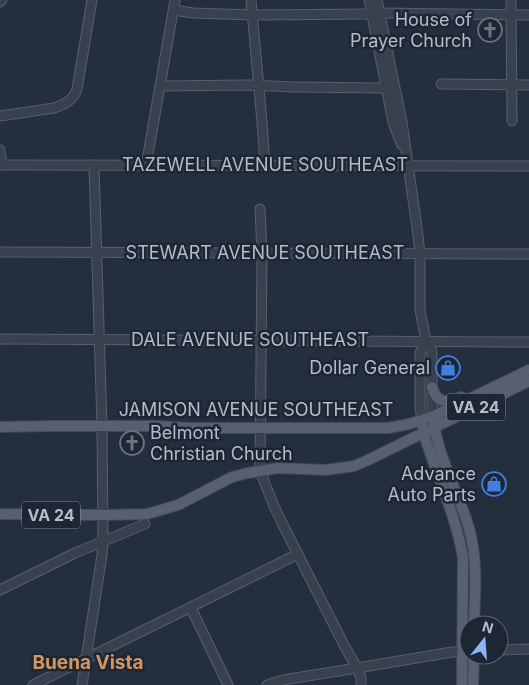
<svg xmlns="http://www.w3.org/2000/svg" width="529" height="685" viewBox="0 0 529 685" font-family="Inter,sans-serif">
<style>
.lines{fill:none;stroke-linecap:round;stroke-linejoin:round}
.minor-casing{stroke:#565f6c;stroke-width:11}
.major-casing{stroke:#414a57;stroke-width:12}
.minor{stroke:#38414e;stroke-width:9}
.major{stroke:#56606e;stroke-width:10}
.labels{text-anchor:middle;stroke-width:5;stroke-linejoin:round;paint-order:stroke}
.shield{fill:#1d2633;stroke:#878f9c;stroke-width:1}
.shield-label{font-size:16px;font-weight:bold;fill:#b4bcc9}
.poi-label{font-size:18px;fill:#b4bcc9;stroke:#1d2633;text-anchor:end}
.street-label{font-size:18px;fill:#b4bcc9;stroke:#1d2633}
.neighbourhood-label{font-size:19px;font-weight:bold;fill:#d59563;stroke:#1d2633}
</style>
<rect width="100%" height="100%" fill="#242f3e"/>
<g class="lines">
<!-- minor casing -->
<g class="minor-casing">
<g id="minor">
<path d="M251 0 262 122 265 165"/>
<path d="M369 0 393 122 401 144"/>
<path d="M377 0 402 122 418 235 420 254V310L426 341 432 351V404L434 416"/>
<path d="M511 0 512 121"/>
<path d="M0 2 2 0"/>
<path d="M174 10 193 13 252 15 372 14"/>
<path d="M379 13 529 15"/>
<path d="M441 84 529 85"/>
<path d="M160 86 248 85 294 87 386 88"/>
<path d="M0 116 54 108C65 104 73 101 77 89L92 0"/>
<path d="M0 150 2 165"/>
<path d="M0 165 529 166"/>
<path d="M146 166 175 0"/>
<path d="M260 209 262 253 260 471 274 506 282 523 345 647 357 668 361 677V685"/>
<path d="M0 252 529 254"/>
<path d="M0 339 529 342"/>
<path d="M422 420 420 407V353L426 341"/>
<path d="M0 590 75 553 145 524"/>
<path d="M191 608 228 685"/>
<path d="M499 650 529 649"/>
<path d="M33 685 298 554"/>
<path d="M82 685 102 555 103 541 102 426 94 165"/>
<path d="M267 685 283 680 357 668 452 652 469 651"/>
</g>
</g>
<!-- major casing -->
<g class="major-casing">
<g id="major">
<path d="M432 387C437 404 447 403 461 397"/>
<path d="M434 422C438 458 459 493 469 528 478 560 475 593 474 625"/>
<path d="M0 427 49 426H155L189 428H388L409 424 434 416 529 370"/>
<path d="M423 428 425 438C438 478 456 516 463 558L462 685"/>
<path d="M0 514 103 515 147 514 178 505 232 477 248 473 278 468 326 470 354 466 368 460 529 381"/>
<path d="M473 685 474 655"/>
</g>
</g>
<!-- minor -->
<use href="#minor" class="minor"/>
<!-- major -->
<use href="#major" class="major"/>
</g>
<!-- icons -->
<defs>
<g id="church-ring" transform="scale(1.25)"><circle r="9.5" fill="#1d2633" stroke="#6b7280" stroke-width="1.5"/><path d="M-1.2-6h2.4v3.5h3.3v2.4h-3.3V6h-2.4V-.1h-3.3v-2.4h3.3Z" fill="#6b7280"/></g>
<g id="shop-ring" transform="scale(1.25)"><circle r="9.5" fill="#1d2633" stroke="#3f7fe0" stroke-width="1.5"/><path d="M-5-2.5h2.3a2.7 3.5 0 0 1 5.4 0H5L5.5 6h-11ZM-1.5-2.5h3a1.5 2.3 0 0 0-3 0Z" fill="#3f7fe0"/></g>
</defs>
<g fill-rule="evenodd">
<use href="#church-ring" x="490" y="30"/>
<use href="#shop-ring" x="448" y="368"/>
<use href="#church-ring" x="132" y="443"/>
<use href="#shop-ring" x="494" y="484"/>
</g>
<g class="labels">
<!-- shield labels -->
<g class="shield">
<rect x="447" y="393.5" width="58" height="27" rx="4"/>
<rect x="22" y="501.5" width="58" height="27" rx="4"/>
</g>
<g class="shield-label">
<text x="476" y="413">VA 24</text>
<text x="51" y="521">VA 24</text>
</g>
<!-- poi labels -->
<g class="poi-label">
<text x="472" y="26">House of<tspan x="472" dy="21">Prayer Church</tspan></text>
<text x="430" y="374">Dollar General</text>
<text x="150" y="439" text-anchor="start">Belmont<tspan x="150" dy="21">Christian Church</tspan></text>
<text x="476" y="480">Advance<tspan x="476" dy="21">Auto Parts</tspan></text>
</g>
<!-- street labels -->
<g class="street-label">
<text x="265" y="171">TAZEWELL AVENUE SOUTHEAST</text>
<text x="265" y="259">STEWART AVENUE SOUTHEAST</text>
<text x="250" y="346">DALE AVENUE SOUTHEAST</text>
<text x="256" y="416">JAMISON AVENUE SOUTHEAST</text>
</g>
<!-- neighbourhood labels -->
<g class="neighbourhood-label">
<text x="88" y="669">Buena Vista</text>
</g>
</g>
<!-- north arrow -->
<g transform="translate(484 640) rotate(17)"><circle r="24" fill="#1d2633" stroke="#59626f"/>
<path d="M0-4L9 19L0 12L-9 19Z" fill="#8ab4f8"/>
<text y="-8" font-size="14" font-weight="bold" text-anchor="middle" fill="#b4bcc9">N</text>
</g>
</svg>
